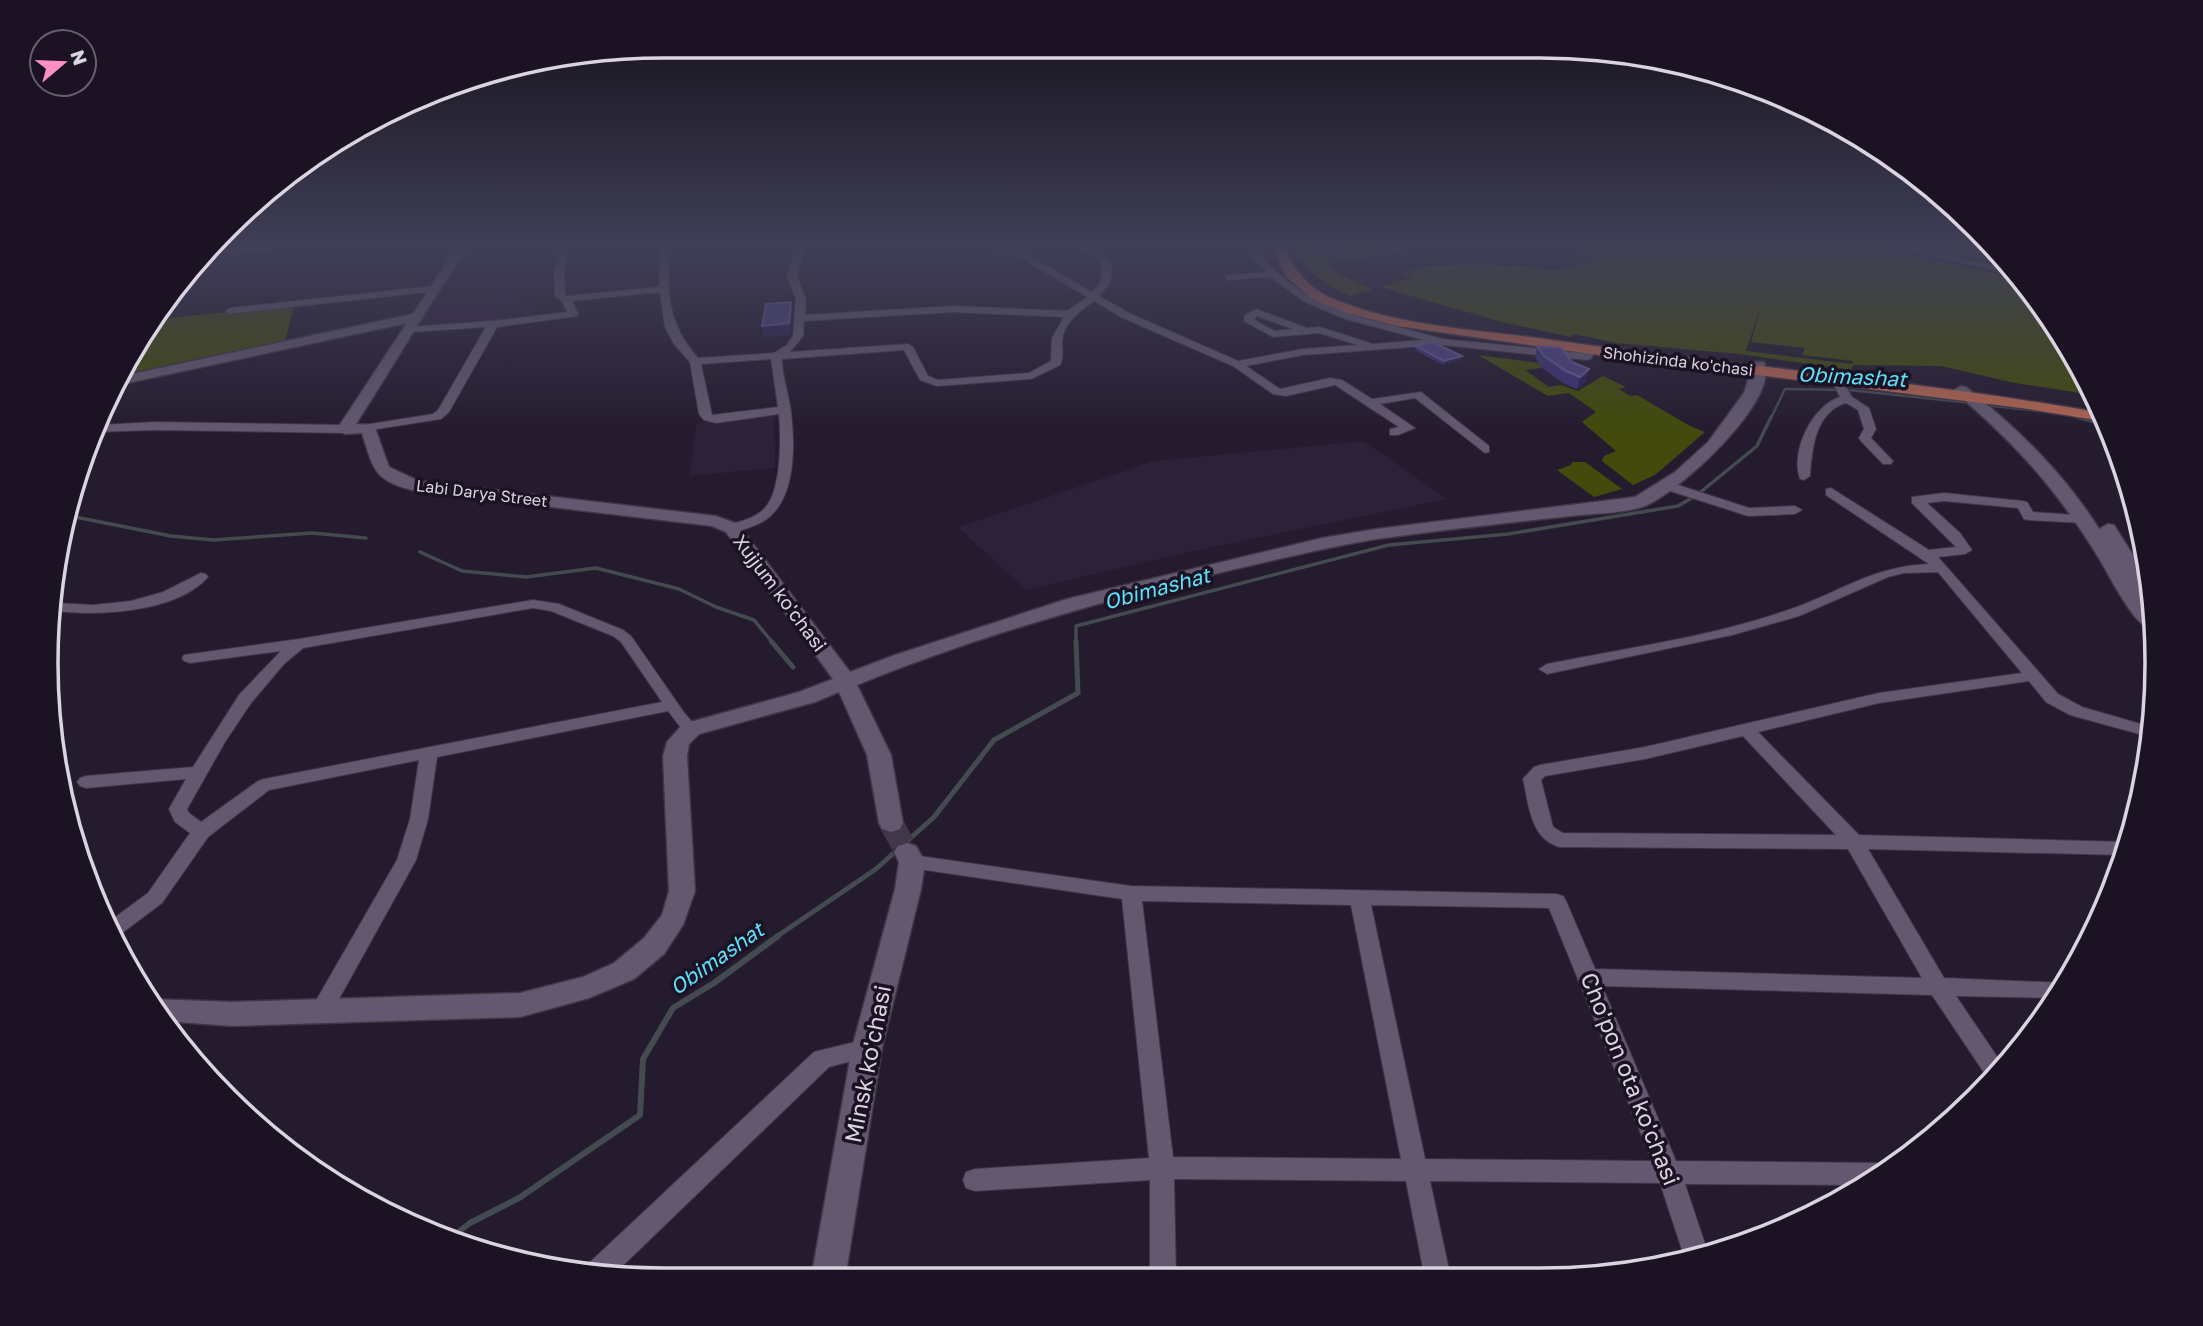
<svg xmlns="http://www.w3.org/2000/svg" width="2203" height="1326" viewBox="0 0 2203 1326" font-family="'Golos Text',sans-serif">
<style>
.built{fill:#2d2039}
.green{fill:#424b0b;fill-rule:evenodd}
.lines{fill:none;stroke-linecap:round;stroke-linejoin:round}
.stream-far3{stroke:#434a50;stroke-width:2.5}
.stream-far2{stroke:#434a50;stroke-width:3.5}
.stream-far1{stroke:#434a50;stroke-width:5}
.stream{stroke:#434a50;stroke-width:6}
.secondary-tunnel{stroke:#403749;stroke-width:24;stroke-dasharray:24 11;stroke-linecap:butt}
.street-casing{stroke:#3f3646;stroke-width:2}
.secondary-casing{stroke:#3f3646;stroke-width:3}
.primary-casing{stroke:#3f3646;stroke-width:3}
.street{fill:#63586f;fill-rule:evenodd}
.secondary{fill:#63586f;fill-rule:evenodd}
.primary{fill:#af6350;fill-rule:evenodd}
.wall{fill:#3b3276}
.shaded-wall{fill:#2b2254}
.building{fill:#4c4381;stroke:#625a90;stroke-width:2}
.labels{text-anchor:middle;stroke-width:7;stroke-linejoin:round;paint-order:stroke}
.far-street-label{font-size:16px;fill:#dad3e0;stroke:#1b1224}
.street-label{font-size:19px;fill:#dad3e0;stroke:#1b1224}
.water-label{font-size:21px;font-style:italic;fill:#5de0fa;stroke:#1b1224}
.near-street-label{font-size:23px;fill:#dad3e0;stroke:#1b1224}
.rim{fill:none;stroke:#dad3e0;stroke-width:3.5}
</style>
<rect width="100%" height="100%" fill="#251b2e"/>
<!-- built -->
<g class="built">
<path d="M520 292 523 303 537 301 531 318 411 328 425 300Z"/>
<path d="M774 414 775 468 689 476 697 424 731 417Z"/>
<path d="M1364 441 1447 499 1189 552 1026 590 958 527 1154 461Z"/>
</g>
<!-- green -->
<g class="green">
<path d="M1297 248H1318L1332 263 1326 265 1340 275 1373 289 1349 296C1322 281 1310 277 1297 248Z"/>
<path d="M1330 248H1445L1410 249 1343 262Z"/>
<path d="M1545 248H1877L2020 279 2054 320 2093 395 2015 383 1941 366 1853 365 1851 370 1739 354 1616 343 1574 334 1571 337 1502 322 1380 287 1413 278 1402 273 1426 266 1495 264C1503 269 1512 264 1522 266 1546 271 1569 275 1592 258 1582 245 1560 249 1545 248ZM1762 302 1751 342 1805 348 1802 355 1853 361 1852 364 1746 351Z"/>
<path d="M1922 248H1994L2009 266Z"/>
<path d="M294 305 285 342 121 378 150 320Z"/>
<path d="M1478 355 1539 363 1542 368 1525 370 1549 387 1561 385 1578 391 1603 376 1626 387 1619 389 1630 396 1637 395 1690 426 1705 432 1655 475 1633 485 1602 461 1604 456 1616 451 1582 422 1596 412 1569 393 1548 396Z"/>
<path d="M1572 462H1585L1622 489 1594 497 1557 470 1571 465Z"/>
</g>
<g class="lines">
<!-- stream-far3 -->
<g class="stream-far3">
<path d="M1984 405 2048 412"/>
<path d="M2074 416 2083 418"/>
<path d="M1771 418 1785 389 1849 390 1972 403"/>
</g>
<!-- stream-far2 -->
<g class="stream-far2">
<path d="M2077 417 2110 426"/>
<path d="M70 516 171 536 213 540 312 533 366 538"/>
<path d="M420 552 462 571 526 577 596 568 679 589 716 607 754 620 772 642"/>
<path d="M1076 642V626L1389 545 1508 534 1678 506 1697 495 1757 446 1771 417"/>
</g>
<!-- stream-far1 -->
<g class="stream-far1">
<path d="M771 641 793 667"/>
<path d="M776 937 876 869 934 817 994 740 1078 693 1076 641"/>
</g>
<!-- stream -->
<path class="stream" d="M448 1240 470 1223 519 1198 640 1115 643 1059 673 1008 714 983 778 936"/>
<!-- secondary-tunnel -->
<path class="secondary-tunnel" d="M891 823 907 852"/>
<!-- street casing -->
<g class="street-casing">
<g id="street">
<path d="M272 248 268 251 211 254 216 249Z"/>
<path d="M561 248H569L564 272 565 295 567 296 659 287 661 248H669C667 292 667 323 698 358L774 353 787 345 793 336 796 299 787 277 796 248H804L797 277 806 299 805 315 954 306 1067 311 1087 297 1016 255 980 248 1021 251 1092 292 1100 283 1102 267 1095 256 1080 248C1096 248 1103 253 1112 267L1110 283 1099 296 1131 314 1238 361 1303 349 1358 345 1319 333 1273 337 1244 321 1245 315 1256 309 1307 328 1320 327 1373 344 1424 340 1345 319 1303 301 1271 277 1226 280V276L1229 275 1266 272 1245 248H1254L1276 272 1309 297 1353 315 1443 339 1584 353 1587 348 1596 350 1591 359 1587 360 1443 345 1429 341V345L1425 346 1303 355 1246 366 1280 389 1330 378 1342 380 1372 399 1421 392 1489 446V452L1485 453 1415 398 1380 404 1415 428 1398 435H1390V429L1399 427 1335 385 1286 396 1273 394 1233 366 1123 318 1094 301C1080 311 1063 323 1062 342 1062 351 1064 357 1060 365L1031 379 937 386 920 380 904 350 782 359C782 377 789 394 791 412 795 446 797 507 758 524 749 528 737 533 727 531L725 528 727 525C739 522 753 519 763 510 782 493 781 438 779 414L716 423 704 420 699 414 690 362 674 344 665 327 660 292 572 301 578 314 577 316 497 327 449 412 441 419 364 431V425L433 414 438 410 486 327 411 332 407 331V327L493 321 567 312 562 301 555 296 554 272ZM954 312 1064 317 1052 338 1051 361 1029 373 938 380 928 376 913 347 908 344 790 352 803 336 804 321ZM1257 316 1292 329 1275 331 1254 320ZM771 359 778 407 712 415 701 364Z"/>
<path d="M1898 248H1914L2012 270 2017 275Z"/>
<path d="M433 286 436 287V291L230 314 225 311 230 308Z"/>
<path d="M1837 377 1841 378 1852 397 1869 408 1876 429 1871 438 1893 461 1891 464H1883L1861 441 1859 438 1864 429 1858 410 1846 403C1815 412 1812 449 1810 476L1804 480 1800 479C1790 451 1812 406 1840 397L1831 380Z"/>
<path d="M156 422 345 425 351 429 345 433 156 430 94 432 98 425Z"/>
<path d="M1669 482 1749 508 1795 506 1802 510 1795 514 1748 516 1664 489V483Z"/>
<path d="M1831 488 1929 550 1956 547 1912 503V497L1944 493 2022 501 2027 502 2033 512 2089 516V522L2084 523 2029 520 2024 519 2018 508 1944 501 1927 503 1960 533 1972 550 1965 554 1938 557 2058 694 2082 707 2151 727 2150 737 2070 715 2046 702 2029 681 1879 703 1758 732 1859 835 2128 842 2124 855 1868 849 1944 978 2066 983 2057 998 1956 996 2002 1064 1989 1080 1932 995 1602 986 1676 1161 1882 1163 1891 1167 1866 1185 1685 1184 1709 1256 1686 1262 1660 1183 1430 1181 1451 1279H1425L1406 1181 1174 1179 1176 1279H1150V1180L975 1191 966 1188 963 1180 966 1172 975 1169 1149 1158 1122 899 905 867 902 862 905 857 912 855 1131 886 1556 894 1563 896 1566 901 1595 969 1922 978 1848 849 1559 847C1530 838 1529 805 1523 779L1534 767 1540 765 1645 747 1879 693 2022 673 1938 572 1904 573 1888 577 1799 616 1732 635 1547 674 1539 669 1547 664C1627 648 1710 637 1788 610 1839 593 1872 566 1929 564L1826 495V489ZM1743 736 1836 835 1563 833 1553 827 1541 780 1545 776 1645 759ZM1142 901 1351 905 1401 1159 1173 1157ZM1371 905 1549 908 1652 1161 1425 1159Z"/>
<path d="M201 573 206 574 208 577C176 613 99 616 54 611L56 603 93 605 131 601 163 592Z"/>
<path d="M533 600 559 604 623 630 631 636 685 714 699 729 697 733H685L668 711 437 757 428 819 416 860 329 1017 321 1020 313 1017 310 1011 397 860 410 819 419 760 269 790 208 837 162 903 118 936 110 921 148 893 190 833 175 822 169 809 186 779 86 788 80 786 77 782 80 778 86 776 193 767 239 695 281 651 190 663 184 661 182 658 184 655 299 639ZM533 608 551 611 613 636 621 642 662 702 264 779 258 781 201 822 189 813 187 809 225 742 251 703 284 664 303 648Z"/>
<path d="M867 1039 875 1041 878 1048 875 1055 829 1067 611 1277 584 1272 587 1265 814 1052Z"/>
</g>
</g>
<!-- secondary casing -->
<g class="secondary-casing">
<g id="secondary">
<path d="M456 248H468C428 305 394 365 356 424L374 425 389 467 419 481 716 516 738 524 850 672 895 655 1067 599 1322 538 1376 529 1635 497 1675 472 1708 442 1744 393 1754 362H1764C1781 400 1678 493 1645 506 1623 514 1594 513 1571 516 1506 523 1441 530 1377 539 1326 547 1276 560 1227 571 1101 601 977 636 857 685L891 755 903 823 900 829 891 832 882 829 879 823 867 755 839 692 815 702 699 734 689 744 687 756 695 891 683 925 664 954 634 979 589 998 520 1017 232 1026 164 1021 152 999 232 1002 520 993 583 977 614 963 644 938 662 915 669 891 663 756 667 742 683 724 799 692 833 679 726 532 712 526 416 491C374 481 374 471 362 433L345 434 337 429 407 323 118 385 122 376 413 314Z"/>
<path d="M1961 386 1966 387C2017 428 2064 473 2099 529L2108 524 2114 525 2149 580 2152 604 2146 603 2152 611 2154 631C2134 627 2111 578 2100 560 2058 491 2017 445 1956 393L1954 390Z"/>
<path d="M907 843 916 846 925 862 921 889 882 1048 845 1279H811L852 1048 895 889 899 862 894 852 898 846Z"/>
</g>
</g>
<!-- primary casing -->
<g class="primary-casing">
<path id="primary" d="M1272 248H1284C1294 267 1305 285 1325 295 1394 327 1477 329 1552 340 1735 366 1921 381 2103 413L2108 422 2021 408 1591 354 1397 326 1347 313 1312 299 1287 277Z"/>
</g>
<!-- street -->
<use href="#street" class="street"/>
<!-- secondary -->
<use href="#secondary" class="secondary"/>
<!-- primary -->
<use href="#primary" class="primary"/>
</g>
<!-- wall -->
<g class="wall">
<path d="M1416 346 1462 356 1461 360 1443 365 1415 350Z"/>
<path d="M1537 346 1586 381 1577 389 1563 383 1542 368 1535 357Z"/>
</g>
<!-- shaded-wall -->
<g class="shaded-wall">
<path d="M791 302 792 313 790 335 764 337 762 326Z"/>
<path d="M1462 356 1461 360 1443 365 1444 361Z"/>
<path d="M1589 369 1586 381 1577 389 1580 377Z"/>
</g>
<!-- building -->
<g class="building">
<path d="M791 302 789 323 762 326 766 304Z"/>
<path d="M1432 342 1462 356 1444 361 1416 346Z"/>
<path d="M1537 346 1561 348 1572 362 1589 369 1580 377 1566 371 1544 356Z"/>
</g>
<!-- sky -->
<linearGradient id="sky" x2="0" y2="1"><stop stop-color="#140f19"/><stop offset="0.57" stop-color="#403f57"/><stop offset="1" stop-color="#403f57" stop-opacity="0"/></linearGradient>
<rect width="2203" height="434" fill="url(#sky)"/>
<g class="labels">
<!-- far-street labels -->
<g class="far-street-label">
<text transform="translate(1678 361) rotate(7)" y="6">Shohizinda ko'chasi</text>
<text transform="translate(482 493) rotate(7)" y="6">Labi Darya Street</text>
</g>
<!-- street labels -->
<g class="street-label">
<text transform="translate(780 593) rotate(53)" y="7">Xujjum ko'chasi</text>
</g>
<!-- water labels -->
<g class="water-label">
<text transform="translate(1852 377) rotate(3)" y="7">Obimashat</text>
<text transform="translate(1157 589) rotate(-15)" y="7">Obimashat</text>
<text transform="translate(717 959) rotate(-35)" y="7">Obimashat</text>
</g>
<!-- near-street labels -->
<g class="near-street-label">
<text transform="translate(868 1064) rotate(-79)" y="8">Minsk ko'chasi</text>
<text transform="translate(1630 1079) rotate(68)" y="8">Cho'pon ota ko'chasi</text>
</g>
</g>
<!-- crop -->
<path d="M0 0H2203V1326H0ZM663 58H1540A605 605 0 0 1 2145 663V663A605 605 0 0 1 1540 1268H663A605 605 0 0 1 58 663V663A605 605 0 0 1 663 58Z" fill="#1b1224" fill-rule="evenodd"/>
<path class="rim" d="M663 58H1540A605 605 0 0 1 2145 663V663A605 605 0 0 1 1540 1268H663A605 605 0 0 1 58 663V663A605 605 0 0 1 663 58Z"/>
<!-- north arrow -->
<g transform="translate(63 63) rotate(71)"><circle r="33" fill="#1b1224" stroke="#675f6f" stroke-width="2"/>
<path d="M0-5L12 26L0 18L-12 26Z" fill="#fc8fc3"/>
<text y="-10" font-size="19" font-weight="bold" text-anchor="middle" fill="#dad3e0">N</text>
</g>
</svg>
